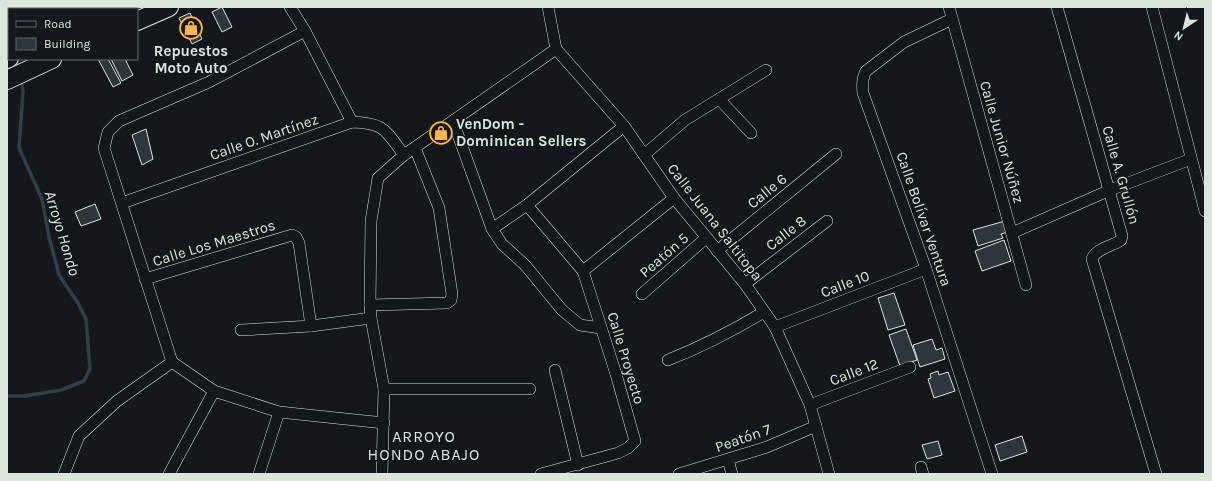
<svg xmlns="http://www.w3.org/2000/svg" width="1212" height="481" viewBox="0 0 1212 481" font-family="Karla,sans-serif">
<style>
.green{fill:#1a2d24;stroke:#939e99}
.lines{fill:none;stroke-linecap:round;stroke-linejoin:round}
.stream{stroke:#2f3f4d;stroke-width:3.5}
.building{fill:#2c363c;stroke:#d8e6dc}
.street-casing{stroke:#d8e6dc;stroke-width:12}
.primary-casing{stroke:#d8e6dc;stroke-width:20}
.street{stroke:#14181c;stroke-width:11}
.primary{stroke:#14181c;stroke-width:18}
.labels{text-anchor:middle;stroke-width:3;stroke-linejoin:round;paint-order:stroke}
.poi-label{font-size:15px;font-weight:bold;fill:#d8e6dc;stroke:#14181c}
.street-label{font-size:15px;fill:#d8e6dc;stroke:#14181c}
.water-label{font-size:16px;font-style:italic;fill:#d8e6dc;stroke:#14181c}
.neighbourhood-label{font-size:16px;letter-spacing:1px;fill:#d8e6dc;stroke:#14181c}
</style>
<rect width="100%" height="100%" fill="#14181c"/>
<!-- green -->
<path class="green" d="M7 7H21L25 9H9V45L7 46Z"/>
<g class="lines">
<!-- stream -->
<g class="stream">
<path d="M7 27 9 32"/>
<path d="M17 59 19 70"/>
<path d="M7 396H25L61 390 84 381 90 369 86 319 78 303 59 275 49 237 42 199 19 148 23 91 21 80"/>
</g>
</g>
<!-- building -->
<g class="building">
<path d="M222 7 232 27 222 32 212 12Z"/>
<path d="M190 13 202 39 192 44 179 18Z"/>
<path d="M98 59H108L121 83 113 87Z"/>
<path d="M111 59H125L133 75 122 81Z"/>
<path d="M146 129 153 159 142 165 132 135Z"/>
<path d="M95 204 101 219 81 226 75 212Z"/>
<path d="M1005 221 1008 232 1001 234 1003 238 978 246 973 230Z"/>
<path d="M1004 240 1011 261 982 271 975 251Z"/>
<path d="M894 293 905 325 888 330 878 298Z"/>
<path d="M906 329 917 360 900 366 889 335Z"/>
<path d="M932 339 936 350 942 348 945 359 920 367 913 345Z"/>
<path d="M938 371 939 375 948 372 955 391 934 398 928 379 931 378 930 374Z"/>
<path d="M1022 436 1027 452 1000 461 995 445Z"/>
<path d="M938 441 942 455 927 459 922 445Z"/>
</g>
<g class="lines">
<!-- street casing -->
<g class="street-casing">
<g id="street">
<path d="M290 7 305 31 352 122"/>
<path d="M548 7 556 49 624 126 674 198 745 284 775 327 810 405 829 474"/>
<path d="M949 7 1026 285"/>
<path d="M1057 7 1122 236 1121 240 1118 242C1110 246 1095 250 1092 259L1156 474"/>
<path d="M1152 7 1205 211"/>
<path d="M952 19 904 42 866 71C862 78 862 85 863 93L926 269 992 474"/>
<path d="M719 99 751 133"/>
<path d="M453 121 492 229 502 244 525 265 562 310 580 325 601 328"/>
<path d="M644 155 685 120 766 70"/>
<path d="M122 203 352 122C385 123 385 130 404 155"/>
<path d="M527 205 583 271 616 374 635 441 628 448 618 453 541 474"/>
<path d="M492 229 527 205 624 126"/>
<path d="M1012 233 1110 190 1191 159"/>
<path d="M717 251 836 154"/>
<path d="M583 271 674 198"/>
<path d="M145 279 292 235 296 237 299 243 311 326"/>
<path d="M745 284 827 221"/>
<path d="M642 294 706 238"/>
<path d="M370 305 447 303 451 300 452 294 439 208 415 148"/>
<path d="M775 327 926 269"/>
<path d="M241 330 311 326 371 318"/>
<path d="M668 360C701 347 734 330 764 312"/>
<path d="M172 362 104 148 108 132 119 121 209 82 305 31"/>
<path d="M172 362 214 391 279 412 384 423"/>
<path d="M555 370 578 465"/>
<path d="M384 389H530"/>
<path d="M810 405 910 367"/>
<path d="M728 460 732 474"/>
<path d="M921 467 923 474"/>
<path d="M64 474 79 436 117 401 172 362"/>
<path d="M169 474 214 391"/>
<path d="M259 474 279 412"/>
<path d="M382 474 384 389 371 318 370 305 371 221 378 178 404 155 556 49"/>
<path d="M679 474 767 447 816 426"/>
</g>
</g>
<!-- primary casing -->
<g class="primary-casing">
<g id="primary">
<path d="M119 9 123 7"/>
<path d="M137 21 169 7"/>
<path d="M7 59 9 58"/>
<path d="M7 80 52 59"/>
</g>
</g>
<!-- street -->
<use href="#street" class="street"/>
<!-- primary -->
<use href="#primary" class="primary"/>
</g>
<!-- icons -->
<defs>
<g id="shop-ring" transform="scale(1.15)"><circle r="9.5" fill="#14181c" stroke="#ffb74d" stroke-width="1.5"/><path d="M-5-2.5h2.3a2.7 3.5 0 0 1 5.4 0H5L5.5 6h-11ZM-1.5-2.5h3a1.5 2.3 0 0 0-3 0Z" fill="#ffb74d"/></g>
</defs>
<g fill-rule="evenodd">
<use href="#shop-ring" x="191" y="28"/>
<use href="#shop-ring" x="441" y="133"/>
</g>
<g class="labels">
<!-- poi labels -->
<g class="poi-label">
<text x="191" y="56">Repuestos<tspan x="191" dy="17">Moto Auto</tspan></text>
<text x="456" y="129" text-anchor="start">VenDom -<tspan x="456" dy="17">Dominican Sellers</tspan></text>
</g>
<!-- street labels -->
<g class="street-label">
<text transform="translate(264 137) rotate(-19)" y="5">Calle O. Martínez</text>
<text transform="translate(1002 142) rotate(74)" y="5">Calle Junior Núñez</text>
<text transform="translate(1121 175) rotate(74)" y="5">Calle A. Grullón</text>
<text transform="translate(767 191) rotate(-39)" y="5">Calle 6</text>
<text transform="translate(924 219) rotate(71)" y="5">Calle Bolívar Ventura</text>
<text transform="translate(715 222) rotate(52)" y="5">Calle Juana Saltitopa</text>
<text transform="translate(786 233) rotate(-38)" y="5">Calle 8</text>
<text transform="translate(214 243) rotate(-17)" y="5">Calle Los Maestros</text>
<text transform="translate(664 255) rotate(-41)" y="5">Peatón 5</text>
<text transform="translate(845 284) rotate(-21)" y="5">Calle 10</text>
<text transform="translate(626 358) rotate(73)" y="5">Calle Proyecto</text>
<text transform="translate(854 372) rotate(-21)" y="5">Calle 12</text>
<text transform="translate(743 438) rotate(-19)" y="5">Peatón 7</text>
</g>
<!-- water labels -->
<g class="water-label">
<text transform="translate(63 233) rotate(73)" y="6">Arroyo Hondo</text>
</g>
<!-- neighbourhood labels -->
<g class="neighbourhood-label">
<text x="424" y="442">ARROYO<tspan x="424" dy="18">HONDO ABAJO</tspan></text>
</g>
</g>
<!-- border -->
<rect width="1212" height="481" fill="none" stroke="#d8e6dc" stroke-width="16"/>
<!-- legend -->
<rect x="8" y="8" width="130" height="52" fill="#14181c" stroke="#626a69"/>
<rect x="16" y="21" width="20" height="6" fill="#14181c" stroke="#626a69"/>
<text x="44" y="28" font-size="12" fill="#d8e6dc">Road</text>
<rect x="16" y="38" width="20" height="12" fill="#2c363c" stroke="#626a69"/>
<text x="44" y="48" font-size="12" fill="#d8e6dc">Building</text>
<!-- north arrow -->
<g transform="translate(1184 28) rotate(215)" stroke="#14181c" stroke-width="3" paint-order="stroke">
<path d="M0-3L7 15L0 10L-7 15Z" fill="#d8e6dc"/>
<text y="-6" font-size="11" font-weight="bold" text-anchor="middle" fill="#d8e6dc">N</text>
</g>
</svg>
